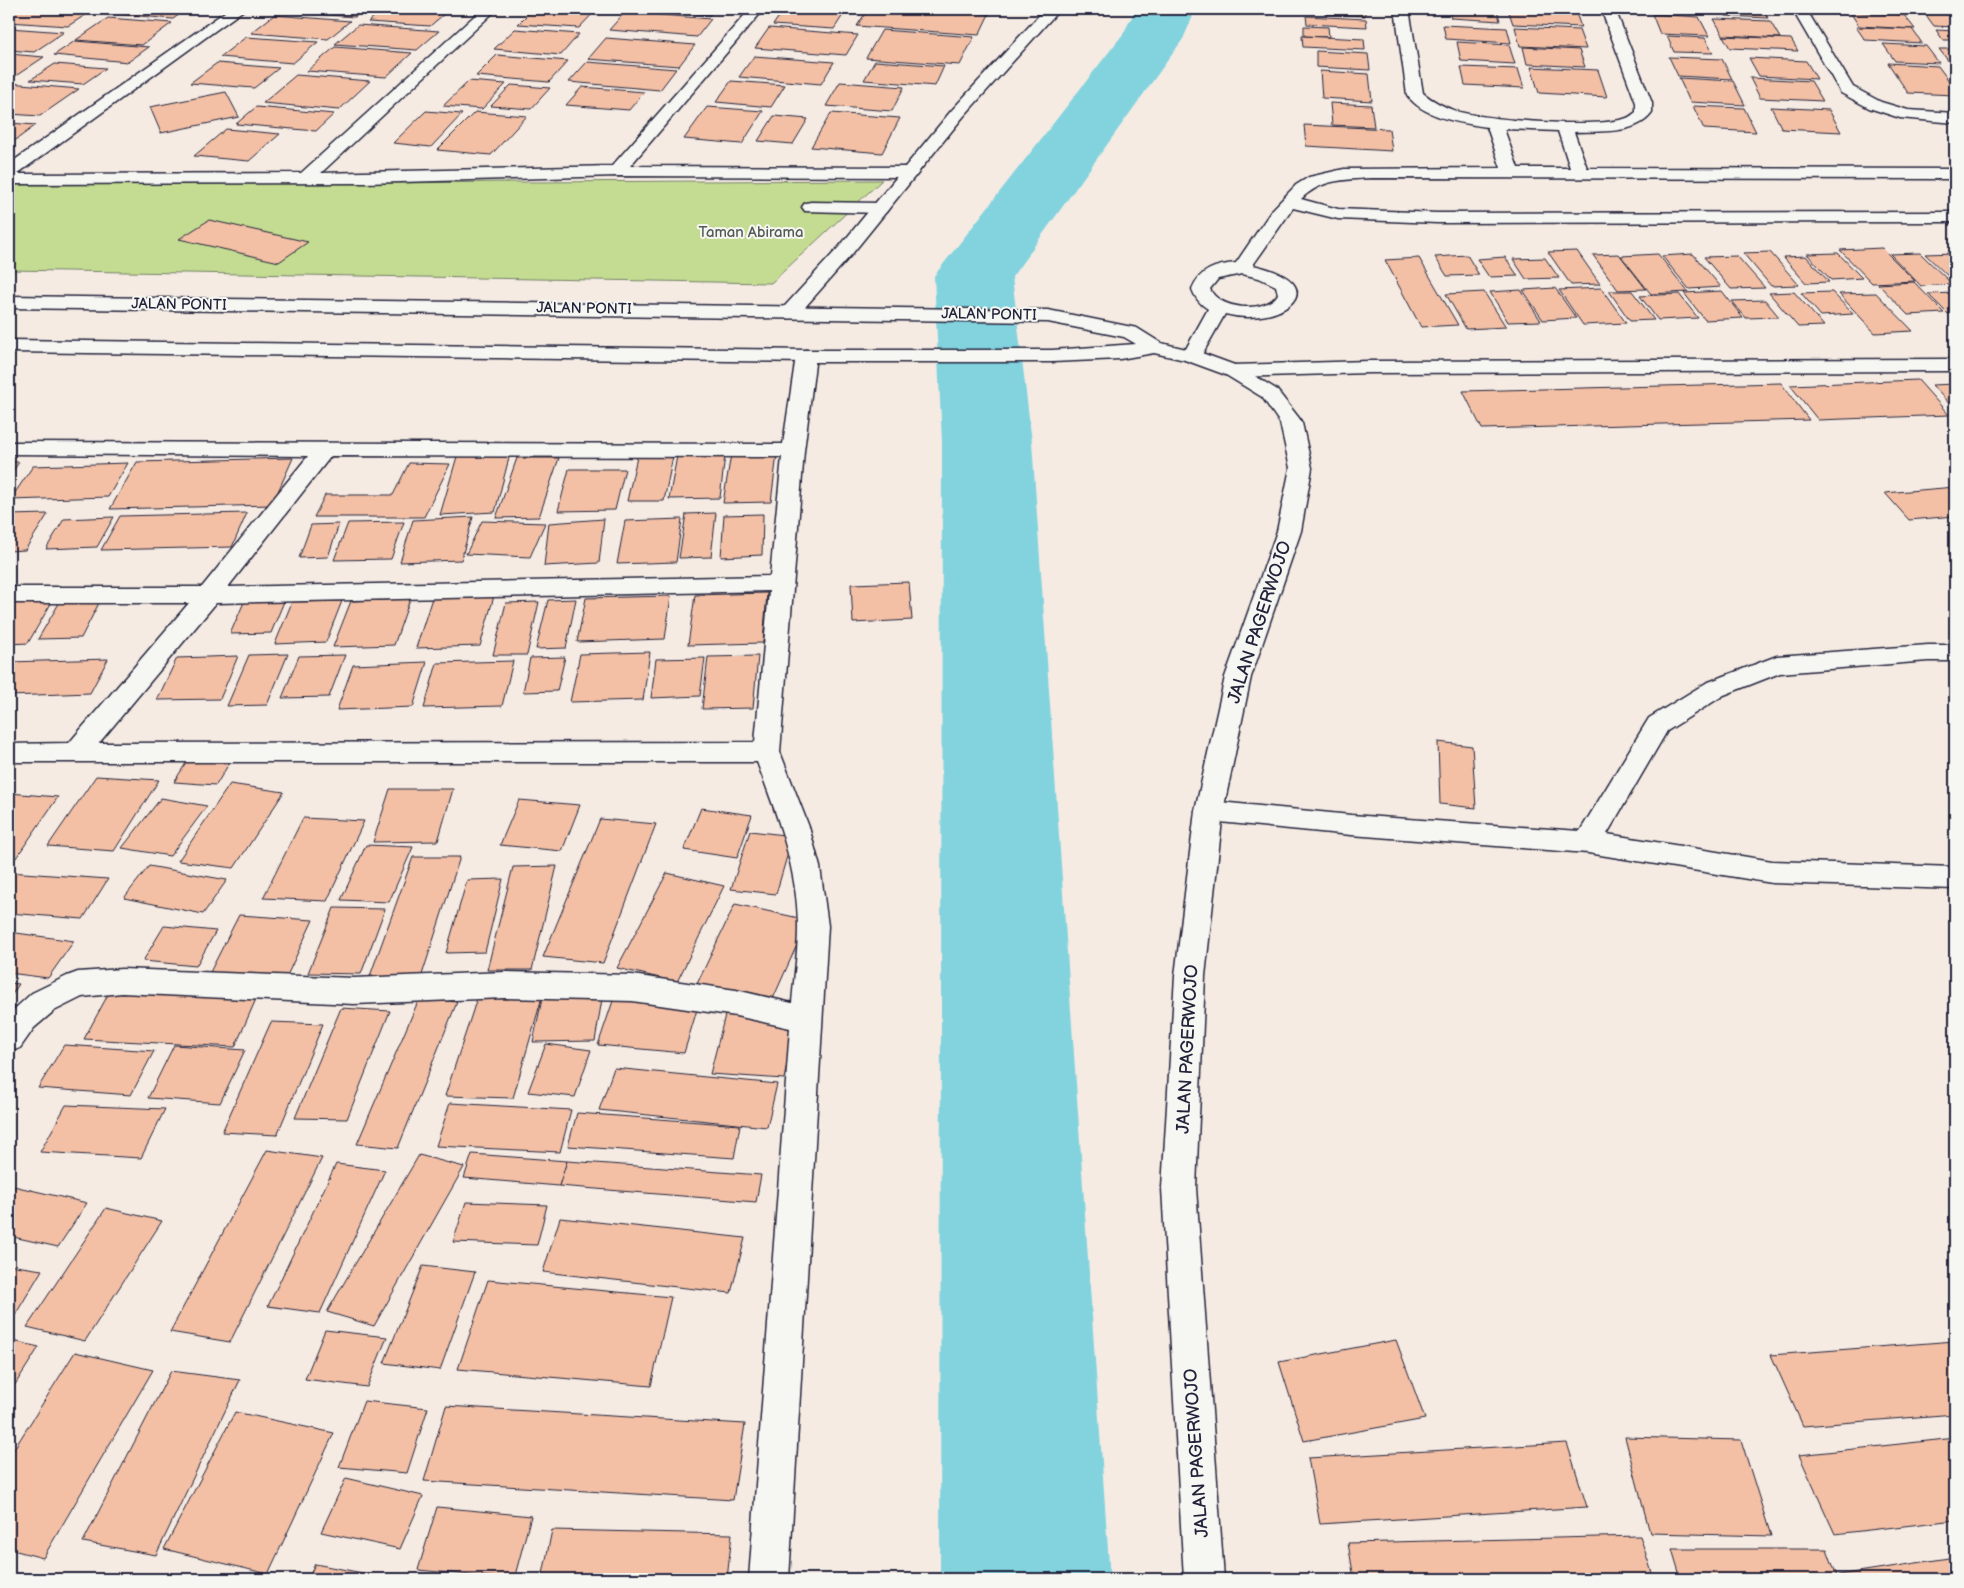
<svg xmlns="http://www.w3.org/2000/svg" width="1964" height="1588" viewBox="0 0 1964 1588" font-family="'Balsamiq Sans',sans-serif">
<style>
.green{fill:#c4dc92;stroke:#737f66}
.lines{fill:none;stroke-linecap:round;stroke-linejoin:round}
.river{fill:#83d3de;fill-rule:evenodd}
.building{fill:#f3c0a5;stroke:#22223b}
.service-casing{stroke:#22223b;stroke-width:3}
.minor-casing{stroke:#22223b;stroke-width:3}
.tertiary-casing{stroke:#22223b;stroke-width:3}
.secondary-casing{stroke:#22223b;stroke-width:3}
.service{fill:#f6f6f2;fill-rule:evenodd}
.minor{fill:#f6f6f2;fill-rule:evenodd}
.tertiary{fill:#f6f6f2;fill-rule:evenodd}
.secondary{fill:#f6f6f2;fill-rule:evenodd}
.labels{text-anchor:middle;stroke-width:4;stroke-linejoin:round;paint-order:stroke}
.far-park-label{font-size:15px;fill:#535a55;stroke:#f6f6f2}
.far-street-label{font-size:15px;fill:#22223b;stroke:#f6f6f2}
.street-label{font-size:18px;fill:#22223b;stroke:#f6f6f2}
</style>
<rect width="100%" height="100%" fill="#f5ebe3"/>
<filter id="ink" filterUnits="userSpaceOnUse"><feTurbulence type="fractalNoise" baseFrequency=".02" numOctaves="2"/><feDisplacementMap in="SourceGraphic" scale="10" xChannelSelector="R" yChannelSelector="G"/><feConvolveMatrix kernelMatrix="1 2 1 2 8 2 1 2 1" color-interpolation-filters="sRGB"/></filter>
<g filter="url(#ink)">
<!-- green -->
<path class="green" d="M882 180 771 283 9 270V185Z"/>
<g class="lines">
<!-- river -->
<path class="river" d="M1136 9H1196L1183 39 1012 277 1032 442 1110 1579H940L942 442 934 276 1123 34Z"/>
</g>
<!-- building -->
<g class="building">
<path d="M21 9H95L68 26 9 22V16Z"/>
<path d="M125 9H187L173 19 117 14Z"/>
<path d="M278 9H365L355 17 275 11Z"/>
<path d="M383 9H450L430 26 368 22Z"/>
<path d="M533 9H565L595 11 579 28 518 24Z"/>
<path d="M640 9H715L710 15Z"/>
<path d="M787 9H848L845 13Z"/>
<path d="M868 9H915L989 14 979 35 857 26Z"/>
<path d="M948 9H996L994 12Z"/>
<path d="M1324 9H1365V16L1325 14Z"/>
<path d="M1448 9H1497L1500 21 1451 18Z"/>
<path d="M1508 9 1576 13 1581 27 1513 24Z"/>
<path d="M1655 9H1689L1691 14 1657 12Z"/>
<path d="M1722 9H1763L1768 18 1726 16Z"/>
<path d="M1853 9H1904L1906 12Z"/>
<path d="M783 11 843 15 834 29 773 25Z"/>
<path d="M1923 11 1955 13V27L1934 26Z"/>
<path d="M625 12 711 19 697 37 609 30Z"/>
<path d="M1850 12 1904 15 1915 29 1859 26Z"/>
<path d="M1652 14 1699 17 1709 36 1660 34Z"/>
<path d="M274 15 350 21 328 39 251 33Z"/>
<path d="M1306 16 1366 19 1367 27 1307 24Z"/>
<path d="M108 18 172 23 142 45 76 40Z"/>
<path d="M1714 19 1770 21 1780 38 1723 35Z"/>
<path d="M358 25 439 31 417 50 335 44Z"/>
<path d="M1443 25 1507 28 1511 43 1446 39Z"/>
<path d="M1304 26 1328 27 1329 37 1304 36Z"/>
<path d="M1515 27 1579 30 1586 49 1520 46Z"/>
<path d="M1856 27 1912 29 1922 43 1865 40Z"/>
<path d="M9 28 64 32 34 52 9 50Z"/>
<path d="M769 28 858 35 846 55 755 48Z"/>
<path d="M515 29 579 34 561 55 494 49Z"/>
<path d="M882 30 974 37 960 65 866 58Z"/>
<path d="M1936 30 1955 31V40H1943Z"/>
<path d="M1302 36 1364 39 1365 50 1303 47Z"/>
<path d="M1667 36 1705 38 1713 53 1674 52Z"/>
<path d="M1723 36 1791 39 1798 51 1730 48Z"/>
<path d="M246 37 318 42 293 63 220 57Z"/>
<path d="M606 38 695 45 679 66 588 59Z"/>
<path d="M75 41 149 47 128 62 54 55Z"/>
<path d="M1457 42 1509 45 1515 64 1461 61Z"/>
<path d="M1883 44 1926 46 1939 63 1895 61Z"/>
<path d="M335 47 412 53 386 77 307 71Z"/>
<path d="M1523 47 1579 50 1585 67 1527 64Z"/>
<path d="M1939 49H1955V67H1953Z"/>
<path d="M1316 51 1368 54 1370 70 1316 67Z"/>
<path d="M9 54 44 57 11 79H9Z"/>
<path d="M497 55 568 61 549 82 476 76Z"/>
<path d="M754 56 834 62 821 84 739 77Z"/>
<path d="M1669 57 1722 59 1732 79 1678 76Z"/>
<path d="M1749 58 1806 61 1817 79 1759 76Z"/>
<path d="M875 61 944 66 935 86 864 80Z"/>
<path d="M587 62 676 69 660 90 569 82Z"/>
<path d="M217 63 279 68 254 88 190 83Z"/>
<path d="M1888 63 1938 66 1955 89V95L1908 93Z"/>
<path d="M55 64 106 68 83 84 30 80Z"/>
<path d="M1461 67 1518 69 1524 88 1465 85Z"/>
<path d="M1531 67 1598 70 1607 97 1539 93Z"/>
<path d="M1320 71 1369 74 1372 101 1322 98Z"/>
<path d="M296 75 370 81 339 110 263 103Z"/>
<path d="M1679 78 1733 81 1745 105 1690 102Z"/>
<path d="M1750 78 1811 81 1823 101 1760 98Z"/>
<path d="M469 81 506 84 482 109 443 106Z"/>
<path d="M731 81 785 85 771 107 716 102Z"/>
<path d="M840 82 904 87 892 111 826 106Z"/>
<path d="M9 83 79 89 40 116 9 114Z"/>
<path d="M511 85 550 88 531 109 491 106Z"/>
<path d="M582 87 644 92 629 110 566 105Z"/>
<path d="M226 92 239 117 161 133 150 107Z"/>
<path d="M1330 103 1371 105 1374 127 1332 125Z"/>
<path d="M1693 106 1744 108 1756 132 1704 129Z"/>
<path d="M256 107 334 114 316 131 236 124Z"/>
<path d="M707 107 763 111 742 144 684 139Z"/>
<path d="M1771 107 1829 110 1841 132 1782 129Z"/>
<path d="M426 111 462 114 431 147 393 143Z"/>
<path d="M475 112 527 116 491 155 437 150Z"/>
<path d="M831 113 900 118 882 153 811 147Z"/>
<path d="M774 116 808 119 793 144 758 141Z"/>
<path d="M9 123 36 125 9 145Z"/>
<path d="M1304 125 1389 129 1392 151 1306 146Z"/>
<path d="M226 129 280 134 249 161 194 156Z"/>
<path d="M209 220 308 242 279 262 179 239Z"/>
<path d="M1882 248 1915 281 1872 283 1840 250Z"/>
<path d="M1577 251 1600 284 1571 285 1548 252Z"/>
<path d="M1770 252 1799 285 1771 286 1743 253Z"/>
<path d="M1838 253 1862 278 1831 280 1807 254Z"/>
<path d="M1920 253 1952 284 1921 286 1890 254Z"/>
<path d="M1955 253V281H1953L1925 254Z"/>
<path d="M1619 254 1646 289 1618 290 1593 255Z"/>
<path d="M1658 254 1688 292 1651 294 1621 256Z"/>
<path d="M1693 254 1721 287 1689 289 1662 256Z"/>
<path d="M1467 255 1479 275 1447 276 1435 257Z"/>
<path d="M1737 256 1765 288 1731 289 1704 257Z"/>
<path d="M1806 256 1829 282 1806 283 1783 257Z"/>
<path d="M1505 257 1518 276 1489 277 1477 259Z"/>
<path d="M1419 258 1458 325 1421 327 1385 260Z"/>
<path d="M1545 258 1559 278 1526 279 1513 259Z"/>
<path d="M1914 282 1944 313 1908 315 1878 284Z"/>
<path d="M1555 288 1576 318 1543 320 1523 290Z"/>
<path d="M1601 288 1626 323 1583 325 1559 290Z"/>
<path d="M1521 290 1541 321 1508 322 1490 292Z"/>
<path d="M1609 291H1632L1654 320 1630 321Z"/>
<path d="M1722 291 1743 318 1705 320 1684 293Z"/>
<path d="M1484 292 1506 327 1466 329 1446 294Z"/>
<path d="M1794 292 1824 326 1798 327 1769 293Z"/>
<path d="M1832 292 1853 314 1821 316 1801 293Z"/>
<path d="M1876 293 1913 331 1875 333 1839 294Z"/>
<path d="M1955 293V313L1948 314 1928 294Z"/>
<path d="M1679 294 1698 318 1658 320 1640 296Z"/>
<path d="M1765 300 1779 317 1746 318 1732 301Z"/>
<path d="M1918 380 1949 415 1818 420 1790 385Z"/>
<path d="M1781 383 1809 420 1482 429 1463 391Z"/>
<path d="M1955 384V410L1932 385Z"/>
<path d="M511 450 495 512 440 515 458 453Z"/>
<path d="M731 454H777L771 502 723 503Z"/>
<path d="M725 455 720 498 669 499 677 456Z"/>
<path d="M673 456 664 501H627L637 457Z"/>
<path d="M293 458 272 505 110 509 137 462Z"/>
<path d="M517 458H559L539 517 496 518Z"/>
<path d="M9 462H19L9 477Z"/>
<path d="M128 463 108 497 10 500 33 466Z"/>
<path d="M409 463 450 464 424 517H314L325 495H393Z"/>
<path d="M569 469H625L615 510 558 511Z"/>
<path d="M1955 487V516L1909 520 1885 493Z"/>
<path d="M247 513 232 547 101 550 120 516Z"/>
<path d="M716 513 711 557 679 558 686 514Z"/>
<path d="M48 514 25 550 9 551V515Z"/>
<path d="M763 514 762 555 721 557 724 515Z"/>
<path d="M114 517 97 547 46 549 64 519Z"/>
<path d="M473 517 461 560 400 562 413 520Z"/>
<path d="M604 519 599 563 544 566 549 523Z"/>
<path d="M682 519 676 562 617 564 625 521Z"/>
<path d="M482 521 545 523 530 557 466 554Z"/>
<path d="M404 522 391 559 334 560 348 523Z"/>
<path d="M339 524 328 557 299 558 311 525Z"/>
<path d="M909 582 912 620 853 623 851 584Z"/>
<path d="M767 593 763 643 688 645 695 595Z"/>
<path d="M494 596 480 646 416 648 432 598Z"/>
<path d="M671 596 665 639 577 642 586 598Z"/>
<path d="M101 599 81 638 38 639 61 600Z"/>
<path d="M285 599 271 633 230 634 245 600Z"/>
<path d="M410 599 394 645 333 647 351 601Z"/>
<path d="M576 599 566 648 536 649 548 600Z"/>
<path d="M53 600 28 643 9 644V606L12 601Z"/>
<path d="M342 601 326 642 275 644 292 602Z"/>
<path d="M539 602 527 655H493L506 603Z"/>
<path d="M650 652 643 700 570 702 580 654Z"/>
<path d="M288 654 267 705 227 706 249 655Z"/>
<path d="M345 655 329 697 282 698 299 656Z"/>
<path d="M238 656 220 699 157 700 177 658Z"/>
<path d="M758 656 753 708 702 709 708 657Z"/>
<path d="M565 657 557 691 523 692 530 658Z"/>
<path d="M705 658 700 696 651 698 656 659Z"/>
<path d="M108 659 90 693 9 696V662Z"/>
<path d="M513 661 502 706 424 708 437 663Z"/>
<path d="M427 662 413 707 337 710 353 665Z"/>
<path d="M1438 742 1472 746 1476 808 1440 804Z"/>
<path d="M188 760 230 762 216 785 174 782Z"/>
<path d="M96 776 159 780 114 851 48 846Z"/>
<path d="M230 784 284 792 234 868 178 861Z"/>
<path d="M390 789H453L438 841 373 842Z"/>
<path d="M9 793 58 797 16 858 9 857Z"/>
<path d="M161 798 207 806 170 856 122 848Z"/>
<path d="M519 800 580 805 562 851 500 845Z"/>
<path d="M701 808 752 815 737 858 684 850Z"/>
<path d="M303 818 364 821 327 901 263 898Z"/>
<path d="M600 819 656 824 603 963 543 957Z"/>
<path d="M750 831 793 836 776 894 731 889Z"/>
<path d="M366 845 413 847 389 902 341 900Z"/>
<path d="M413 857H460L421 978 370 976Z"/>
<path d="M149 866 227 880 203 914 124 898Z"/>
<path d="M557 866 532 970H487L513 867Z"/>
<path d="M9 872 108 879 83 919 9 913Z"/>
<path d="M667 873 724 886 677 982 617 968Z"/>
<path d="M503 879 485 952 446 953 467 880Z"/>
<path d="M735 904 808 920 772 1001 697 984Z"/>
<path d="M334 908 385 909 361 974 308 973Z"/>
<path d="M239 915 313 920 285 980 208 976Z"/>
<path d="M164 926 216 931 196 966 143 961Z"/>
<path d="M9 932 74 941 48 978 9 973Z"/>
<path d="M9 983 19 984 9 999Z"/>
<path d="M110 991 256 999 235 1047 84 1039Z"/>
<path d="M479 992 543 994 513 1098 445 1096Z"/>
<path d="M603 993 595 1041 533 1042 543 994Z"/>
<path d="M615 995 699 1003 684 1053 598 1045Z"/>
<path d="M419 999 457 1002 398 1148 357 1144Z"/>
<path d="M341 1008 390 1011 347 1119 295 1118Z"/>
<path d="M725 1015 796 1019 784 1079 710 1074Z"/>
<path d="M271 1022 323 1024 277 1135 222 1132Z"/>
<path d="M546 1044 591 1050 575 1097 528 1092Z"/>
<path d="M64 1045 154 1051 131 1095 38 1088Z"/>
<path d="M174 1045 245 1050 220 1103 148 1098Z"/>
<path d="M614 1068 777 1084 767 1127 599 1110Z"/>
<path d="M450 1103 571 1110 560 1152 436 1146Z"/>
<path d="M66 1105 165 1109 141 1158 40 1152Z"/>
<path d="M577 1113 740 1125 734 1158 568 1146Z"/>
<path d="M267 1150 322 1158 230 1342 170 1332Z"/>
<path d="M472 1154 567 1161 559 1186 464 1178Z"/>
<path d="M419 1155 464 1167 374 1326 327 1312Z"/>
<path d="M567 1161 761 1175 756 1202 559 1186Z"/>
<path d="M336 1164 385 1170 320 1313 268 1306Z"/>
<path d="M9 1185 87 1203 58 1247 9 1236Z"/>
<path d="M466 1202 547 1205 537 1245 453 1242Z"/>
<path d="M106 1208 162 1221 85 1341 27 1327Z"/>
<path d="M560 1218 745 1238 731 1293 543 1272Z"/>
<path d="M9 1265 42 1270 14 1317 9 1316Z"/>
<path d="M423 1266 475 1272 440 1370 384 1363Z"/>
<path d="M488 1280 671 1297 651 1386 458 1369Z"/>
<path d="M325 1330 387 1337 367 1387 305 1379Z"/>
<path d="M9 1340 39 1347 9 1394Z"/>
<path d="M1396 1340 1425 1419 1304 1441 1279 1362Z"/>
<path d="M1955 1341V1414L1803 1426 1771 1355Z"/>
<path d="M75 1352 153 1370 43 1558 9 1549V1457Z"/>
<path d="M171 1371 240 1380 156 1555 83 1542Z"/>
<path d="M364 1401 428 1408 407 1473 339 1467Z"/>
<path d="M446 1406 745 1424 733 1500 424 1481Z"/>
<path d="M235 1412 334 1433 268 1574 164 1549Z"/>
<path d="M1625 1437 1741 1440 1771 1536 1650 1533Z"/>
<path d="M1955 1438V1520L1835 1534 1799 1455Z"/>
<path d="M1567 1443 1587 1507 1320 1524 1308 1458Z"/>
<path d="M346 1478 423 1496 400 1549 321 1532Z"/>
<path d="M437 1507 531 1516 514 1579 418 1570Z"/>
<path d="M552 1530 732 1534 727 1579H542Z"/>
<path d="M1640 1536 1654 1579H1354L1348 1543Z"/>
<path d="M1672 1549H1827L1838 1579H1681Z"/>
<path d="M1955 1557V1579H1841L1839 1575Z"/>
<path d="M315 1564 384 1577 383 1579H308Z"/>
</g>
<g class="lines">
<!-- service casing -->
<g class="service-casing">
<g id="service">
<path d="M811 202 880 203 886 204 889 208 886 212 880 213 805 211 802 207 805 203Z"/>
<path d="M1928 645H1955V661H1928L1780 673 1724 695 1667 731 1607 834 1772 861 1955 867V889L1772 883 1588 853 1351 835 1209 821 1199 818 1195 811 1199 804 1209 801 1351 815 1580 831 1649 718 1706 683 1777 656Z"/>
</g>
</g>
<!-- minor casing -->
<g class="minor-casing">
<g id="minor">
<path d="M229 9H245L17 174 301 173 482 9H497L321 173 612 166 750 9H764L630 166 910 167 916 168 919 172 916 176 910 177 617 176 365 183 9 184V164Z"/>
<path d="M1395 9H1409L1423 93C1433 101 1444 107 1456 111 1487 120 1598 129 1627 118 1630 117 1633 114 1636 112V103L1601 9H1615L1652 103V113C1637 135 1598 131 1574 132L1587 168 1955 169V179L1371 178C1343 180 1322 179 1301 199L1338 209 1437 213 1955 212V222L1437 223 1338 219 1293 208 1253 265C1338 284 1282 329 1225 314L1199 360 1192 362 1185 360 1182 356 1208 309C1200 304 1195 298 1192 289 1200 269 1216 265 1236 263L1272 210 1296 185 1309 177 1344 169 1501 168 1487 127C1462 123 1423 118 1407 95ZM1504 129 1558 131 1570 168H1518ZM1242 274 1259 278 1276 286 1278 294C1266 314 1219 310 1210 289L1218 279Z"/>
<path d="M1792 9H1806L1853 87 1881 102 1908 110 1955 113V123L1900 118 1869 108 1841 93Z"/>
<path d="M806 350 813 352 816 356 804 451 780 752 809 827 820 867 828 926 789 1579H749L790 1028 736 1016 632 1001 505 998 354 1004 122 993 82 997 54 1011 34 1028 20 1048 9 1052V1014L32 993 67 976 78 972 122 969 354 978 505 972 632 975 736 990 792 1003C794 978 798 952 798 927 798 869 777 815 757 762H9V744L69 743 189 603H9V587H202L308 456 9 454V442L783 444 796 356 799 352ZM331 456 782 457 770 576 228 587ZM769 591 755 742 99 743 216 603Z"/>
<path d="M1955 359V371L1369 373 1233 377 1226 375 1223 371 1226 367 1233 365 1369 361Z"/>
</g>
</g>
<!-- tertiary casing -->
<g class="tertiary-casing">
<path id="tertiary" d="M1045 9H1060L963 117 852 254 798 315H784L781 311 784 307 840 246 951 111Z"/>
</g>
<!-- secondary casing -->
<g class="secondary-casing">
<path id="secondary" d="M9 296 1048 310 1137 328 1161 343 1199 352 1240 367 1276 389 1299 418 1302 423 1312 468 1301 531 1251 677 1223 811 1205 976 1196 1188 1224 1579H1184L1162 1188 1175 976 1195 811 1225 677 1277 531 1290 468 1280 423 1262 397 1226 375 1185 360 1154 353 1120 359 1052 362H806L9 352V340L806 350H1052L1136 344 1124 337 1048 322 9 308Z"/>
</g>
<!-- service -->
<use href="#service" class="service"/>
<!-- minor -->
<use href="#minor" class="minor"/>
<!-- tertiary -->
<use href="#tertiary" class="tertiary"/>
<!-- secondary -->
<use href="#secondary" class="secondary"/>
</g>
</g>
<g class="labels">
<!-- far-park labels -->
<g class="far-park-label">
<text x="751" y="237">Taman Abirama</text>
</g>
<!-- far-street labels -->
<g class="far-street-label">
<text transform="translate(179 304) rotate(1)" y="5">JALAN PONTI</text>
<text transform="translate(584 308) rotate(1)" y="5">JALAN PONTI</text>
<text transform="translate(989 314) rotate(1)" y="5">JALAN PONTI</text>
</g>
<!-- street labels -->
<g class="street-label">
<text transform="translate(1259 622) rotate(-72)" y="6">JALAN PAGERWOJO</text>
<text transform="translate(1187 1049) rotate(-87)" y="6">JALAN PAGERWOJO</text>
<text transform="translate(1196 1453) rotate(-94)" y="6">JALAN PAGERWOJO</text>
</g>
</g>
<!-- margin -->
<rect width="1964" height="1588" fill="none" stroke="#f6f6f2" stroke-width="30"/>
<rect x="15" y="15" width="1934" height="1558" fill="none" stroke="#22223b" stroke-width="2" filter="url(#ink)"/>
</svg>
